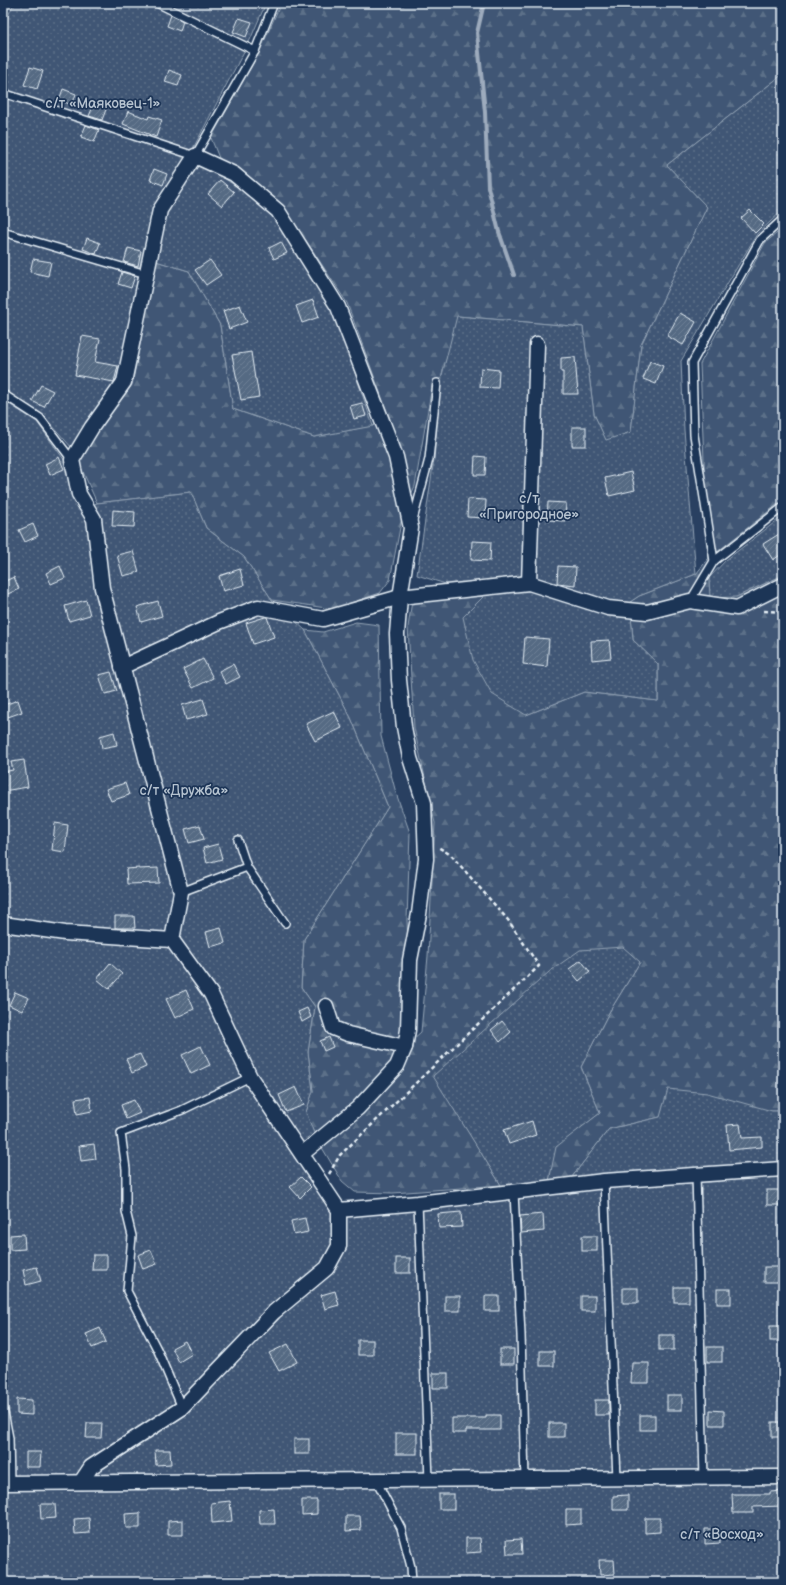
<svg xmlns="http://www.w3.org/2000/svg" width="786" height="1585" viewBox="0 0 786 1585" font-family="'Balsamiq Sans',sans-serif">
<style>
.forest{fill:url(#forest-firs);stroke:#94a4b6}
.garden{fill:url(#garden-dots);stroke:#94a4b6}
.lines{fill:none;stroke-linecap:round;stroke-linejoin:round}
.stream{stroke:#9dabbd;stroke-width:4}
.building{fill:url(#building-hatch);stroke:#e8f1f8}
.service-casing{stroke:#e8f1f8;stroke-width:10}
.minor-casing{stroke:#e8f1f8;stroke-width:17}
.path{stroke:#e8f1f8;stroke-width:2.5;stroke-dasharray:4 3;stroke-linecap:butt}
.service{stroke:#1d3557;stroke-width:7}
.minor{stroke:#1d3557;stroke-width:14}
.labels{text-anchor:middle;stroke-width:3.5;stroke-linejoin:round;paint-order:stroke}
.park-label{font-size:14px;fill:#b6c3d0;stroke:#1d3557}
</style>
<defs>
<pattern id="forest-firs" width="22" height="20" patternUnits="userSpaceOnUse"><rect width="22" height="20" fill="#415774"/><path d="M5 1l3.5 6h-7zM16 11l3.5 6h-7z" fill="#5c7089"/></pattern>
<pattern id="garden-dots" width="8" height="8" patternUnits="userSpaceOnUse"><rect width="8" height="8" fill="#415774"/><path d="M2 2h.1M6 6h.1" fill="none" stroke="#5c7089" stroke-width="1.8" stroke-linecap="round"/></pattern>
<pattern id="building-hatch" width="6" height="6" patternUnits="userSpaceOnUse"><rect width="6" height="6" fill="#556a83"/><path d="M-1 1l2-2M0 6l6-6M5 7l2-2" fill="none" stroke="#6d8095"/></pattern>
</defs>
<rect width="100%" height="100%" fill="#294061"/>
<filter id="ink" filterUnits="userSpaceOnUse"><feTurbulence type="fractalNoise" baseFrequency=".025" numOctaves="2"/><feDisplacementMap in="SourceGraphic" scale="8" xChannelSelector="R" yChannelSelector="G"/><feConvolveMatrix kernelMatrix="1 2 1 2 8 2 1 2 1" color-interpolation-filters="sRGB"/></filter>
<g filter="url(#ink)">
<!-- forest -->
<g class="forest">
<path d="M281 3H783V74L667 165 707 207 641 345 631 432 606 441 594 414 583 327 458 316 441 379 433 380 415 486 403 512 390 580 380 593 333 609 272 600 244 557 206 528 191 492 97 503 79 463 98 431 132 385 156 261 189 271 220 325 233 409 314 437 391 422 347 303 288 213 239 172 219 158 211 138 259 53Z"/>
<path d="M783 228V500L717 552 709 578 736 597 783 575V1111H772L660 1117 609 1129 572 1177 549 1181 555 1147 600 1113 581 1067 608 1014 640 962 434 1076 501 1185 393 1193 355 1192 342 1181 315 1136 306 1112 313 1091 308 1052 315 1007 301 987 304 939 388 807 351 718 305 630 323 632 356 622 379 625 381 736 396 793 410 833 407 920 412 1040 421 1032 428 956 435 823 414 728 408 627 412 601 421 599 484 596 526 715 584 692 658 701V664L633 640 630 602 639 596 696 574 708 559 700 364 765 243Z"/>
</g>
<!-- garden -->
<g class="garden">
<path d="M14 3H266L250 40 188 158 210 169 242 190 274 218 334 311 373 426 314 437 233 409 220 325 189 271 156 261 120 384 72 448 43 415 3 389V45L8 16Z"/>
<path d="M783 74V210L757 234 681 361 684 430 696 574 639 596 630 602 633 640 658 664V701L584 692 526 715 492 694 473 660 463 617 484 596 417 575 434 459 441 379 457 316 583 327 594 414 606 440 631 432 641 345 707 207 667 165Z"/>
<path d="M3 400 37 422 65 461 73 496 84 509 97 503 191 492 206 528 244 557 272 600 305 630 351 718 388 807 304 939 301 987 315 1007 308 1052 313 1091 306 1112 315 1136 292 1153 334 1215 501 1199V1185L433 1076 549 972 580 950 623 947 640 962 608 1014 581 1067 600 1113 556 1147 549 1181 572 1177 609 1129 660 1117 668 1089 707 1093 772 1111H783V1469L3 1477Z"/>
<path d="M783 516V575L736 597 710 598 709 578 726 560Z"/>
<path d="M783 1484V1582H3V1490Z"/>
</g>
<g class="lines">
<!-- stream -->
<path class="stream" d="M484 3 477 33 485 112 488 187 499 232 514 275"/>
</g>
<!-- building -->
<g class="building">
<path d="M171 15 183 21 180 31 167 26Z"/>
<path d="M239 18 252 22 246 37 233 32Z"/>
<path d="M30 67 43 71 37 89 24 85Z"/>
<path d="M169 70 182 75 178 86 165 82Z"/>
<path d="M63 89 76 94 72 105 59 100Z"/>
<path d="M95 102 107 107 102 120 89 116Z"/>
<path d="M128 111 148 119 149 116 162 120 156 137 123 124Z"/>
<path d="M86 125 99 130 94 142 81 137Z"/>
<path d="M154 169 167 174 163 185 150 180Z"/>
<path d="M220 180 234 192 222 206 208 194Z"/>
<path d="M750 210 764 224 755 233 741 218Z"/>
<path d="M87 238 100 243 96 254 83 249Z"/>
<path d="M281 242 287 253 274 259 269 248Z"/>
<path d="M128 248 141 251 138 266 124 262Z"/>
<path d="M33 259 51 262 48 276 30 272Z"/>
<path d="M210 260 221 275 206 285 195 270Z"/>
<path d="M122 272 135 276 131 288 118 284Z"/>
<path d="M313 300 319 317 302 323 296 306Z"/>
<path d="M240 305 247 322 229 329 223 311Z"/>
<path d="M680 313 696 322 683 345 667 336Z"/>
<path d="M82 336 100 339 95 362 118 366 114 382 75 375Z"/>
<path d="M251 352 255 379H256L259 397 241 400 232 355Z"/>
<path d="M575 357 578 394H563V372H561V358Z"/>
<path d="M650 361 663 366 656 384 643 379Z"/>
<path d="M481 368 499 370 498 388 480 387Z"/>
<path d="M41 385 53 391 44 407 32 401Z"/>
<path d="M362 403 366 416 354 419 350 406Z"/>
<rect x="572" y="427" width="14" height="19"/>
<path d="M475 456 486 457 485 475H474Z"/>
<path d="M59 457 64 469 50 475 45 464Z"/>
<path d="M631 472 635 490 609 496 605 478Z"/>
<path d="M468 499 486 500 485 518 467 517Z"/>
<path d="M548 502 566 503 565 521 547 520Z"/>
<path d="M113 510 135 512 134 527 112 526Z"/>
<path d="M33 524 38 536 25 542 19 530Z"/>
<path d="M779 534 783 541V553L773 560 763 544Z"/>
<path d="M472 541 491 542 490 561 471 560Z"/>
<path d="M133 551 139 572 123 576 117 555Z"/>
<path d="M60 566 65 578 51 584 46 573Z"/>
<path d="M558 566 576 567 575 585 557 583Z"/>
<path d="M240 569 244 585 223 591 219 576Z"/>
<path d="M14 577 19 589 3 596V582Z"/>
<path d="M86 600 90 615 69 621 65 606Z"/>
<path d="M158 601 162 616 141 622 137 607Z"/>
<path d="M265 617H267L274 637 253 644 246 623Z"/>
<path d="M525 637 549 639 547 667 523 664Z"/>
<path d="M609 640 611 658 592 660 591 641Z"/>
<path d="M203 659 213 678 193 688 183 669Z"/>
<path d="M233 664 240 677 226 684 219 671Z"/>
<path d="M111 672 117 691 105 694 99 675Z"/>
<path d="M203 699 208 714 186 720 182 705Z"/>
<path d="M18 700 22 712 8 717 4 705Z"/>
<path d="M334 711 342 728 315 741 306 724Z"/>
<path d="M114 732 117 745 102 748 100 736Z"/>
<path d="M24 760 28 787 3 791V772L13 770 11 762Z"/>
<path d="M125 783 129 795 111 801 106 789Z"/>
<path d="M55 823 68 825 65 852 52 850Z"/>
<path d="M200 825 204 839 189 843 185 829Z"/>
<path d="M218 844 222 859 207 863 203 848Z"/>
<path d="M139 868V869L158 868 159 883 127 884 126 869Z"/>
<path d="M115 916H134L135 928H115Z"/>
<path d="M221 928 225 943 210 947 206 932Z"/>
<path d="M581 960 590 972 579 981 569 969Z"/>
<path d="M110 963 122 974 109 989 97 979Z"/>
<path d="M186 990 194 1009 175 1018 166 999Z"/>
<path d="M15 992 29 998 22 1011 9 1005Z"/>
<path d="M307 1008 311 1017 302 1022 298 1012Z"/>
<path d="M502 1021 511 1032 500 1042 491 1030Z"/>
<path d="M329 1037 333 1047 324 1051 320 1041Z"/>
<path d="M201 1046 210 1065 191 1074 182 1055Z"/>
<path d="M140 1054 146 1067 132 1073 126 1059Z"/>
<path d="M296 1087 304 1105 286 1112 279 1095Z"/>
<path d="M90 1097 92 1111 77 1114 75 1099Z"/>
<path d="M134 1100 140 1113 126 1119 121 1105Z"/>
<path d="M532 1121 536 1135 509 1144 504 1130Z"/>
<path d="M740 1124 742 1138 762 1137V1147L729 1150 727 1125Z"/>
<path d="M94 1144 96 1159 81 1161 79 1146Z"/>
<path d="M301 1177 311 1187 300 1198 290 1187Z"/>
<rect x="767" y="1190" width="15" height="15"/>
<path d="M461 1212 462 1227 439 1228 438 1214Z"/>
<path d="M543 1214 544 1231 521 1233 520 1216Z"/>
<path d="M305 1218 308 1232 294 1235 291 1221Z"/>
<path d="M24 1234 25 1249 10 1250V1235Z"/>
<rect x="582" y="1236" width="15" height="15"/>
<path d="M151 1250 157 1264 143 1269 138 1255Z"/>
<path d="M93 1255H107V1270H92Z"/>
<rect x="396" y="1258" width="14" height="15"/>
<path d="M37 1267 41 1281 26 1285 23 1270Z"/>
<rect x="764" y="1267" width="15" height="15"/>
<rect x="674" y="1287" width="15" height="15"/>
<rect x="623" y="1288" width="15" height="15"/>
<rect x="717" y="1289" width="14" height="15"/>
<path d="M335 1291 339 1305 325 1309 321 1295Z"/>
<rect x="445" y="1296" width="15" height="15"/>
<rect x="485" y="1296" width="14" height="15"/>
<rect x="581" y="1296" width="14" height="15"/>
<rect x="770" y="1326" width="13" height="15"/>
<path d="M100 1328 106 1342 92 1348 86 1334Z"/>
<rect x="659" y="1335" width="15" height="15"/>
<rect x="358" y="1340" width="15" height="15"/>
<path d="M185 1341 192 1354 179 1362 172 1348Z"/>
<path d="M288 1344 297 1362 279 1371 269 1353Z"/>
<rect x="707" y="1347" width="15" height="15"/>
<rect x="500" y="1349" width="14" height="15"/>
<rect x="540" y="1351" width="14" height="15"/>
<path d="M632 1363H649V1383H631Z"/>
<rect x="433" y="1373" width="15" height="15"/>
<rect x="667" y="1395" width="15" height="15"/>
<path d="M17 1399 32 1400V1415L17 1414Z"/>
<rect x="595" y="1400" width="14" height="15"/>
<path d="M710 1410 724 1411V1425H710Z"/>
<path d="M486 1415H500V1430H466V1433H452V1418H486Z"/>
<rect x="640" y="1415" width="15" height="15"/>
<rect x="772" y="1422" width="11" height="15"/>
<path d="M87 1423H102L101 1438H86Z"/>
<rect x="549" y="1423" width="15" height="14"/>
<rect x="396" y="1433" width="21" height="21"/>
<rect x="294" y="1439" width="15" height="15"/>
<path d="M155 1450H170L171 1464 156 1465Z"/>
<path d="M26 1452H41L40 1467H26Z"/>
<path d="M783 1491V1506L753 1507V1513H733L732 1494H770V1492Z"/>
<rect x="439" y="1494" width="15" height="15"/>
<path d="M628 1495V1510H613V1496Z"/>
<path d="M302 1500H317V1514L302 1515Z"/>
<path d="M230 1501 232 1521 212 1523 211 1503Z"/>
<path d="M40 1504H55L56 1518 41 1519Z"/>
<path d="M274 1509 275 1524H260L259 1510Z"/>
<path d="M566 1510H581V1524L566 1525Z"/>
<path d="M140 1513V1528H126L125 1514Z"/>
<path d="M346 1516H360L361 1530 346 1531Z"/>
<path d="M89 1518 90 1533 75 1534 74 1519Z"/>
<path d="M645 1518H660V1532L645 1533Z"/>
<path d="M183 1520V1535H168V1521Z"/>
<path d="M705 1529H720V1543L705 1544Z"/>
<path d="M466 1538H480L481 1552 466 1553Z"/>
<path d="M521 1539 522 1554H507L506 1540Z"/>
<path d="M599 1560H614L615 1574 600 1575Z"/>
</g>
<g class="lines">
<!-- service casing -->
<g class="service-casing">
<g id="service">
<path d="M157 3 255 51"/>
<path d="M3 7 5 3"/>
<path d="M3 93 195 156 255 51 274 3"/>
<path d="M3 232 146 274"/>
<path d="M3 394 40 418 72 460"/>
<path d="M413 520 429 459 437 383"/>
<path d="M714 561 694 435 692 363 760 240 783 219"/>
<path d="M690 601 714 561 783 507"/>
<path d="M247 867 285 923"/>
<path d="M181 892 247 867 238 840"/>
<path d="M696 1174 704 1478"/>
<path d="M604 1181 617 1478"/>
<path d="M514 1192 521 1335 525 1479"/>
<path d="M418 1203 429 1480"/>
<path d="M3 1407 9 1438 10 1483"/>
<path d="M182 1408 158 1351 127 1291 132 1236 126 1211V1169L121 1133 182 1110 250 1077"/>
<path d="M376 1480 401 1528 411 1567 412 1582"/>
</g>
</g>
<!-- minor casing -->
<g class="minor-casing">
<g id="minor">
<path d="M529 583 537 344"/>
<path d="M122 667 219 622 258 607 323 619 400 597 529 583 608 608 647 612 690 601 737 608 783 585"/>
<path d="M3 924 65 933 172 940"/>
<path d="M326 1006 333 1028 348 1034 405 1047"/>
<path d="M339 1210 418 1203 604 1181 783 1169"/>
<path d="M81 1482 91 1467 182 1408 274 1312 327 1268 339 1246V1210L250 1077 211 994 172 940 181 892 102 588 94 519 79 494 72 460 92 427 124 382 160 210 195 156 234 174 278 211 338 307 396 457 411 528 400 597 397 634 399 680 404 727 410 758 424 803 426 859 419 914 410 960 408 1030 405 1047 397 1066 358 1108 302 1154"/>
<path d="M3 1483 783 1477"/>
</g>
</g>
<!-- path -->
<g class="path">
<path d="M764 611 783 612"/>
<path d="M329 1174 340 1155 539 966 508 920 451 855 438 847"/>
</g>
<!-- service -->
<use href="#service" class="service"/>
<!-- minor -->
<use href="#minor" class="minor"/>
</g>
</g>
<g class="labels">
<!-- park labels -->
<g class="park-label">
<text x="103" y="108">с/т «Маяковец-1»</text>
<text x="529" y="503">с/т<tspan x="529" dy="16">«Пригородное»</tspan></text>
<text x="184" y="795">с/т «Дружба»</text>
<text x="722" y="1539">с/т «Восход»</text>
</g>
</g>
<!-- margin -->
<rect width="786" height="1585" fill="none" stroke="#1d3557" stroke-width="16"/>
<rect x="8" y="8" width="770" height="1569" fill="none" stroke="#e8f1f8" stroke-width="1.5" filter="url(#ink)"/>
</svg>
